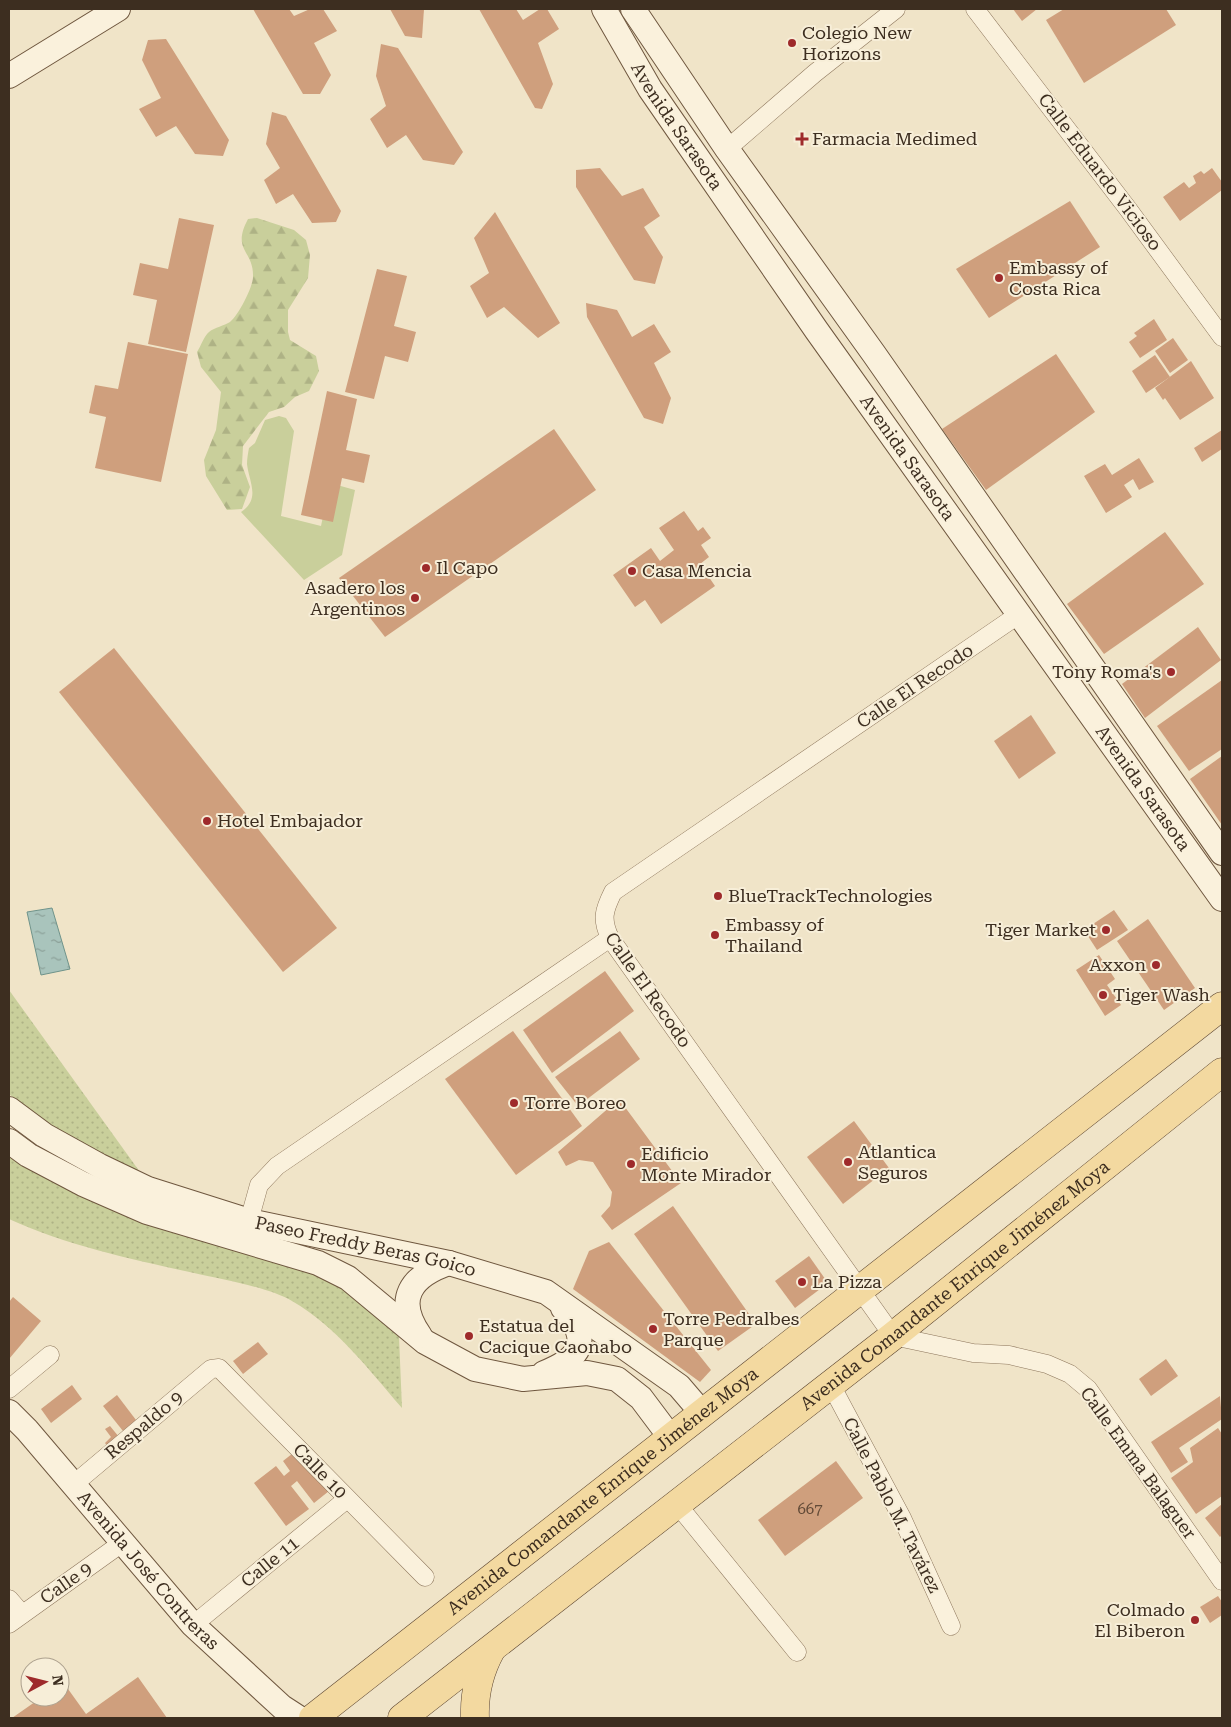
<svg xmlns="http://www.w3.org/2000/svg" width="1231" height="1727" viewBox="0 0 1231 1727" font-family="'Roboto Serif',serif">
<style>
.grass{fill:#c9cf9b}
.forest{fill:url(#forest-firs)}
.park{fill:url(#park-dots)}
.water{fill:url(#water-ripples);stroke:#6f938a}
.building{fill:#cf9f7d}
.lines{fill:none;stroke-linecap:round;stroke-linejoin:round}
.street-casing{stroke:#8d765c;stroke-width:19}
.secondary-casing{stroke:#6f573f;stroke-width:26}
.primary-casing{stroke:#5b4430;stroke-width:29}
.street{stroke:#faf1dc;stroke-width:18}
.secondary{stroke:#faf1dc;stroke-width:24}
.primary{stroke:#f3d9a0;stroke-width:28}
.poi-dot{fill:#9e2a2b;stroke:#f7eed8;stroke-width:2}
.labels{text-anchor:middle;stroke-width:4;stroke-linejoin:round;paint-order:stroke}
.number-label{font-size:15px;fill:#624a37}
.poi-label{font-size:18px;fill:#3d2e20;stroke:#f7eed8;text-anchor:start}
.street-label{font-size:18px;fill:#3d2e20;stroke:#f7eed8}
</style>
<defs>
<pattern id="forest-firs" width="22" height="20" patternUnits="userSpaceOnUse" patternTransform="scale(1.25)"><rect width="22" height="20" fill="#c9cf9b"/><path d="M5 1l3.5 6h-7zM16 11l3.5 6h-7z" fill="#aeb285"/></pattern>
<pattern id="park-dots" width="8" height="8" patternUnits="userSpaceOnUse" patternTransform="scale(1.25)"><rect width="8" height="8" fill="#c9cf9b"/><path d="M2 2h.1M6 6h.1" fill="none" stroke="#aeb285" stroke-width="1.8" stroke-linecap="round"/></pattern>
<pattern id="water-ripples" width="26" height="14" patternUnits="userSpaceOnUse" patternTransform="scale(1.25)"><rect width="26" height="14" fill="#a9c4bc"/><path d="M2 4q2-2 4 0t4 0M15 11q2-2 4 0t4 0" fill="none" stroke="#8ba098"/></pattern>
</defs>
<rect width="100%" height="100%" fill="#f0e4c8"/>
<!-- grass -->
<path class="grass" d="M279 416 286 418 294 431 281 516 321 526 330 483 355 490 342 555 304 580 241 512C261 499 249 482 247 464 247 459 248 453 249 448L255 443 265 420Z"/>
<!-- forest -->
<path class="forest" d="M257 218 294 230 306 240 310 255 308 278 288 310V332L290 340 316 356 319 371 309 391 295 397 284 407 269 412 243 446 242 465 250 487 242 509 227 510 206 476 204 460 216 430 221 392 201 367 197 352C201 346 204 336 209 332 215 327 224 326 230 322 238 316 253 287 253 277 254 250 231 251 248 219Z"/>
<!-- park -->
<g class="park">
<path d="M9 990 145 1179 32 1115 9 1094Z"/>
<path d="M9 1149 347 1288 399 1337 402 1408C368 1369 337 1327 292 1301 268 1287 221 1279 194 1273 131 1259 68 1246 9 1219Z"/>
</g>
<!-- water -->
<path class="water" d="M52 908 70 969 41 975 27 912Z"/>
<!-- building -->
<g class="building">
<path d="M253 9H289L294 16 310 9H323L337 31 314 43 331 75 320 94H303Z"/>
<path d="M390 9H424L422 38 405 36Z"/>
<path d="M479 9H516L523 20 540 9H547L559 29 538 43 553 84 542 109 535 108Z"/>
<path d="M1013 9H1037L1022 21Z"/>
<path d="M1064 9H1166L1176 25 1084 83 1046 20Z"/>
<path d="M166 39 229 140 223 156 195 154 176 126 156 137 139 109 161 98 142 60 148 40Z"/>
<path d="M381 44 398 48 463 152 454 165 423 160 406 135 387 148 370 119 386 106 376 76Z"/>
<path d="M272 112 286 116 341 211 336 222 312 223 293 194 276 204 264 180 280 168 266 144Z"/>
<path d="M600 168 622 196 643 188 660 216 644 227 663 257 655 284 634 280 576 187V170Z"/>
<path d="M1212 168 1222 182V190L1180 221 1163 197 1184 182 1189 188 1196 183 1193 176 1201 171 1204 174Z"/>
<path d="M1070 201 1100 247 989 318 956 269Z"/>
<path d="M495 212 560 323 538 338 504 307 487 318 470 286 489 273 474 238Z"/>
<path d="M179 218 214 225 186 352 148 344 157 300 133 295 140 263 168 269Z"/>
<path d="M377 269 407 276 394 326 416 332 408 362 385 356 374 399 345 392Z"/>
<path d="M586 303 617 310 632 337 654 324 671 352 654 363 671 398 663 424 644 418 587 317Z"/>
<path d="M1154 319 1167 340 1140 358 1129 342 1137 336 1134 333Z"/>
<path d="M1173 338 1188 360 1170 373 1155 351Z"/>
<path d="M128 342 188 354 161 482 95 468 106 417 89 413 95 385 118 389Z"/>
<path d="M1056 354 1095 412 986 490 942 429Z"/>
<path d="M1155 355 1170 377 1146 393 1132 371Z"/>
<path d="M1191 361 1214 398 1180 420 1165 398 1163 400 1155 388Z"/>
<path d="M327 391 357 399 346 450 370 455 364 483 342 478 333 522 301 515Z"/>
<path d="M554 429 596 490 385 637 339 578Z"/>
<path d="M1222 430V449L1202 462 1194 448Z"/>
<path d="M1139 458 1154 482 1139 490 1133 479 1124 485 1132 497 1106 513 1084 476 1105 464 1112 475Z"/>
<path d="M684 511 698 531 703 527 711 538 701 545 709 557 700 564 715 586 661 624 645 600 635 607 613 575 651 548 660 561 674 550 659 528Z"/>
<path d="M1165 532 1204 584 1104 654 1067 604Z"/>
<path d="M1198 627 1221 660 1145 718 1122 684Z"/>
<path d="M114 648 337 928 283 972 59 692Z"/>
<path d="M1222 680V749L1189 771 1157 726Z"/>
<path d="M1031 715 1056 753 1019 779 994 741Z"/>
<path d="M1222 756V825L1190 779Z"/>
<path d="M1114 910 1128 930 1097 950 1084 930Z"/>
<path d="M1148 919 1195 988 1164 1010 1117 941Z"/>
<path d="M1099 955 1115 979 1107 985 1121 1005 1105 1016 1076 970Z"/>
<path d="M605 971 634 1011 552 1073 523 1030Z"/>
<path d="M513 1031 582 1126 516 1175 445 1079Z"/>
<path d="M620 1031 640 1059 578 1106 555 1077Z"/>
<path d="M619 1099 681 1183 612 1230 601 1216 610 1206 612 1192 593 1162 579 1160 566 1166 558 1152Z"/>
<path d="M854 1121 889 1168 843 1204 807 1157Z"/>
<path d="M673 1206 756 1324 718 1351 634 1234Z"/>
<path d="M609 1242 711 1370 700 1382 573 1289 589 1251Z"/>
<path d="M809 1256 828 1283 795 1308 775 1281Z"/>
<path d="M13 1297 41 1321 9 1359V1302Z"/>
<path d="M258 1342 268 1354 243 1374 233 1361Z"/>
<path d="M1166 1359 1178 1376 1151 1396 1139 1379Z"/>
<path d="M72 1385 82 1399 51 1423 41 1409Z"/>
<path d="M117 1395 136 1420 123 1431 103 1406Z"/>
<path d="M1220 1396 1222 1419 1179 1448 1188 1462 1171 1473 1151 1442Z"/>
<path d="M110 1426 119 1437 108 1447 105 1443 111 1437 105 1429Z"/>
<path d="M1218 1428 1222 1434V1496L1196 1514 1171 1478 1193 1462 1190 1448Z"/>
<path d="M297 1450 329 1491 314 1503 297 1481 291 1486 309 1509 286 1526 254 1483 276 1466 284 1476 290 1471 283 1461Z"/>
<path d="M836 1461 863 1498 785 1556 758 1520Z"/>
<path d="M1222 1504V1535L1220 1537 1205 1518Z"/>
<path d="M1218 1596 1222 1602V1615L1210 1623 1200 1607Z"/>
<path d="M138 1677 167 1718H12L42 1697H60V1684L63 1682 86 1714Z"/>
</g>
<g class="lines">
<!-- street casing -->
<g class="street-casing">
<g id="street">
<path d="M975 9 1128 209 1222 337"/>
<path d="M727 149 815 73 896 9"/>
<path d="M1018 615 613 892C604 910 601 919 610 938L893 1336 973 1353 1009 1355 1047 1364 1070 1374 1088 1389 1222 1581"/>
<path d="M249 1221 259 1185 277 1166 610 938"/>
<path d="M831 1385 902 1518 951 1626"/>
<path d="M9 1389 50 1355"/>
<path d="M74 1484 211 1369 219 1368 425 1577"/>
<path d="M677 1504 797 1652"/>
<path d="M9 1599 22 1614"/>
<path d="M9 1624 122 1543"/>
<path d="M193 1625 347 1499"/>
</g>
</g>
<!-- secondary casing -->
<g class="secondary-casing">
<g id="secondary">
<path id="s1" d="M604 9 650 89 817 331 1222 899"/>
<path d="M633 9 727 149 874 354 1222 853"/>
<path d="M9 76 118 9"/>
<path id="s2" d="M9 1109 44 1135 100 1166 148 1189 249 1221 449 1263 546 1292 679 1386 703 1414"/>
<path d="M9 1141 28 1155 83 1184 147 1212 318 1263 348 1278 425 1342 475 1369 523 1379 587 1373 617 1379 641 1398 671 1438"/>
<path d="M420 1336C394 1299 411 1276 449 1263"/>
<path d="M544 1373C581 1358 592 1341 563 1308"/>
<path id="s3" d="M9 1412 27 1430 193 1625 282 1707 299 1718"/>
</g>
</g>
<!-- primary casing -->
<g class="primary-casing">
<g id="primary">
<path id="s4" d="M313 1718 1222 1006"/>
<path id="s5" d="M402 1718 893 1336 1222 1072"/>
<path d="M475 1718C474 1693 479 1672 491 1650"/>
</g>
</g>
<!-- street -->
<use href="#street" class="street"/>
<!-- secondary -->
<use href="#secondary" class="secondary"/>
<!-- primary -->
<use href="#primary" class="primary"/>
</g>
<!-- markers -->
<g class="poi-dot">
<circle cx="792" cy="43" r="5"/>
<path d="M799.5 131.5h5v5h5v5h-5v5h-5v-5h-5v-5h5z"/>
<circle cx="999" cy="278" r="5"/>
<circle cx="426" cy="568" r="5"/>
<circle cx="632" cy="571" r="5"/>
<circle cx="415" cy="598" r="5"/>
<circle cx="1171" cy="672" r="5"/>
<circle cx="207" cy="821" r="5"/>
<circle cx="718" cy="896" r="5"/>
<circle cx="1106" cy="930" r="5"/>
<circle cx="715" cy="935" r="5"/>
<circle cx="1156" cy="965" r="5"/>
<circle cx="1103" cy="995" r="5"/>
<circle cx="514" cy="1103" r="5"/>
<circle cx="848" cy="1162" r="5"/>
<circle cx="631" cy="1164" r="5"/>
<circle cx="802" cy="1282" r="5"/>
<circle cx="653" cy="1329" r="5"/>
<circle cx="469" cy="1336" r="5"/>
<circle cx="1195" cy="1620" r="5"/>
</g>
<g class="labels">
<!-- number labels -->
<g class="number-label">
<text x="810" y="1514">667</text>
</g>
<!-- poi labels -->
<g class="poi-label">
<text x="802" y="39">Colegio New<tspan x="802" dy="21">Horizons</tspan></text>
<text x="812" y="145">Farmacia Medimed</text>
<text x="1009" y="274">Embassy of<tspan x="1009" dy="21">Costa Rica</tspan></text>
<text x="436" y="574">Il Capo</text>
<text x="642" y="577">Casa Mencia</text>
<text x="405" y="594" text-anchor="end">Asadero los<tspan x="405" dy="21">Argentinos</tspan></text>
<text x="1161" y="678" text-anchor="end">Tony Roma's</text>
<text x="217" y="827">Hotel Embajador</text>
<text x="728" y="902">BlueTrackTechnologies</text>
<text x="725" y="931">Embassy of<tspan x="725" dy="21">Thailand</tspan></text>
<text x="1096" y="936" text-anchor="end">Tiger Market</text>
<text x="1146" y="971" text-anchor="end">Axxon</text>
<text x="1113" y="1001">Tiger Wash</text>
<text x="524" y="1109">Torre Boreo</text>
<text x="858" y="1158">Atlantica<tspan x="858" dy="21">Seguros</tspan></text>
<text x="641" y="1160">Edificio<tspan x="641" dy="21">Monte Mirador</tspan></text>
<text x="812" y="1288">La Pizza</text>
<text x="663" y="1325">Torre Pedralbes<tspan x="663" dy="21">Parque</tspan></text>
<text x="479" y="1332">Estatua del<tspan x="479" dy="21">Cacique Caonabo</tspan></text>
<text x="1185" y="1616" text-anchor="end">Colmado<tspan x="1185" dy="21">El Biberon</tspan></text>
</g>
<!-- street labels -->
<g class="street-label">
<text dy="6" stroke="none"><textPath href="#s1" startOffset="138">Avenida Sarasota</textPath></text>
<text transform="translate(1100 172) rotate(53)" y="6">Calle Eduardo Vicioso</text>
<text dy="6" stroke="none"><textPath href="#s1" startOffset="542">Avenida Sarasota</textPath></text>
<text transform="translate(915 686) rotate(-34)" y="6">Calle El Recodo</text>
<text dy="6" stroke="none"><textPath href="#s1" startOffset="948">Avenida Sarasota</textPath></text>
<text transform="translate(648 990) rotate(55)" y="6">Calle El Recodo</text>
<text dy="6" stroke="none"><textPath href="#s2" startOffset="386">Paseo Freddy Beras Goico</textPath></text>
<text dy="6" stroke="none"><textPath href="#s5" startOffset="702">Avenida Comandante Enrique Jiménez Moya</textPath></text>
<text transform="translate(144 1425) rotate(-40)" y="6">Respaldo 9</text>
<text transform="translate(1138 1463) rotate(54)" y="6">Calle Emma Balaguer</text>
<text transform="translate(320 1471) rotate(46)" y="6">Calle 10</text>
<text dy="6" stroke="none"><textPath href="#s4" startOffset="368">Avenida Comandante Enrique Jiménez Moya</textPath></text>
<text transform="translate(892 1505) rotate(63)" y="6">Calle Pablo M. Tavárez</text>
<text transform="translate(270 1562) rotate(-39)" y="6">Calle 11</text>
<text dy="6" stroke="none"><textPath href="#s3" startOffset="211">Avenida José Contreras</textPath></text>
<text transform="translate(66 1583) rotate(-35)" y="6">Calle 9</text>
</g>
</g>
<!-- border -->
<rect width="1231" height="1727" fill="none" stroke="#3d2e20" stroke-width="20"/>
<!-- north arrow -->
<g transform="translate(45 1682) rotate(83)"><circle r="24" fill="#f7eed8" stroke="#ada18e"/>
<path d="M0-4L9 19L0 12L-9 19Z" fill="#9e2a2b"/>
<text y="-8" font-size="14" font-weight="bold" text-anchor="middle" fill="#3d2e20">N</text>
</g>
</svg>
